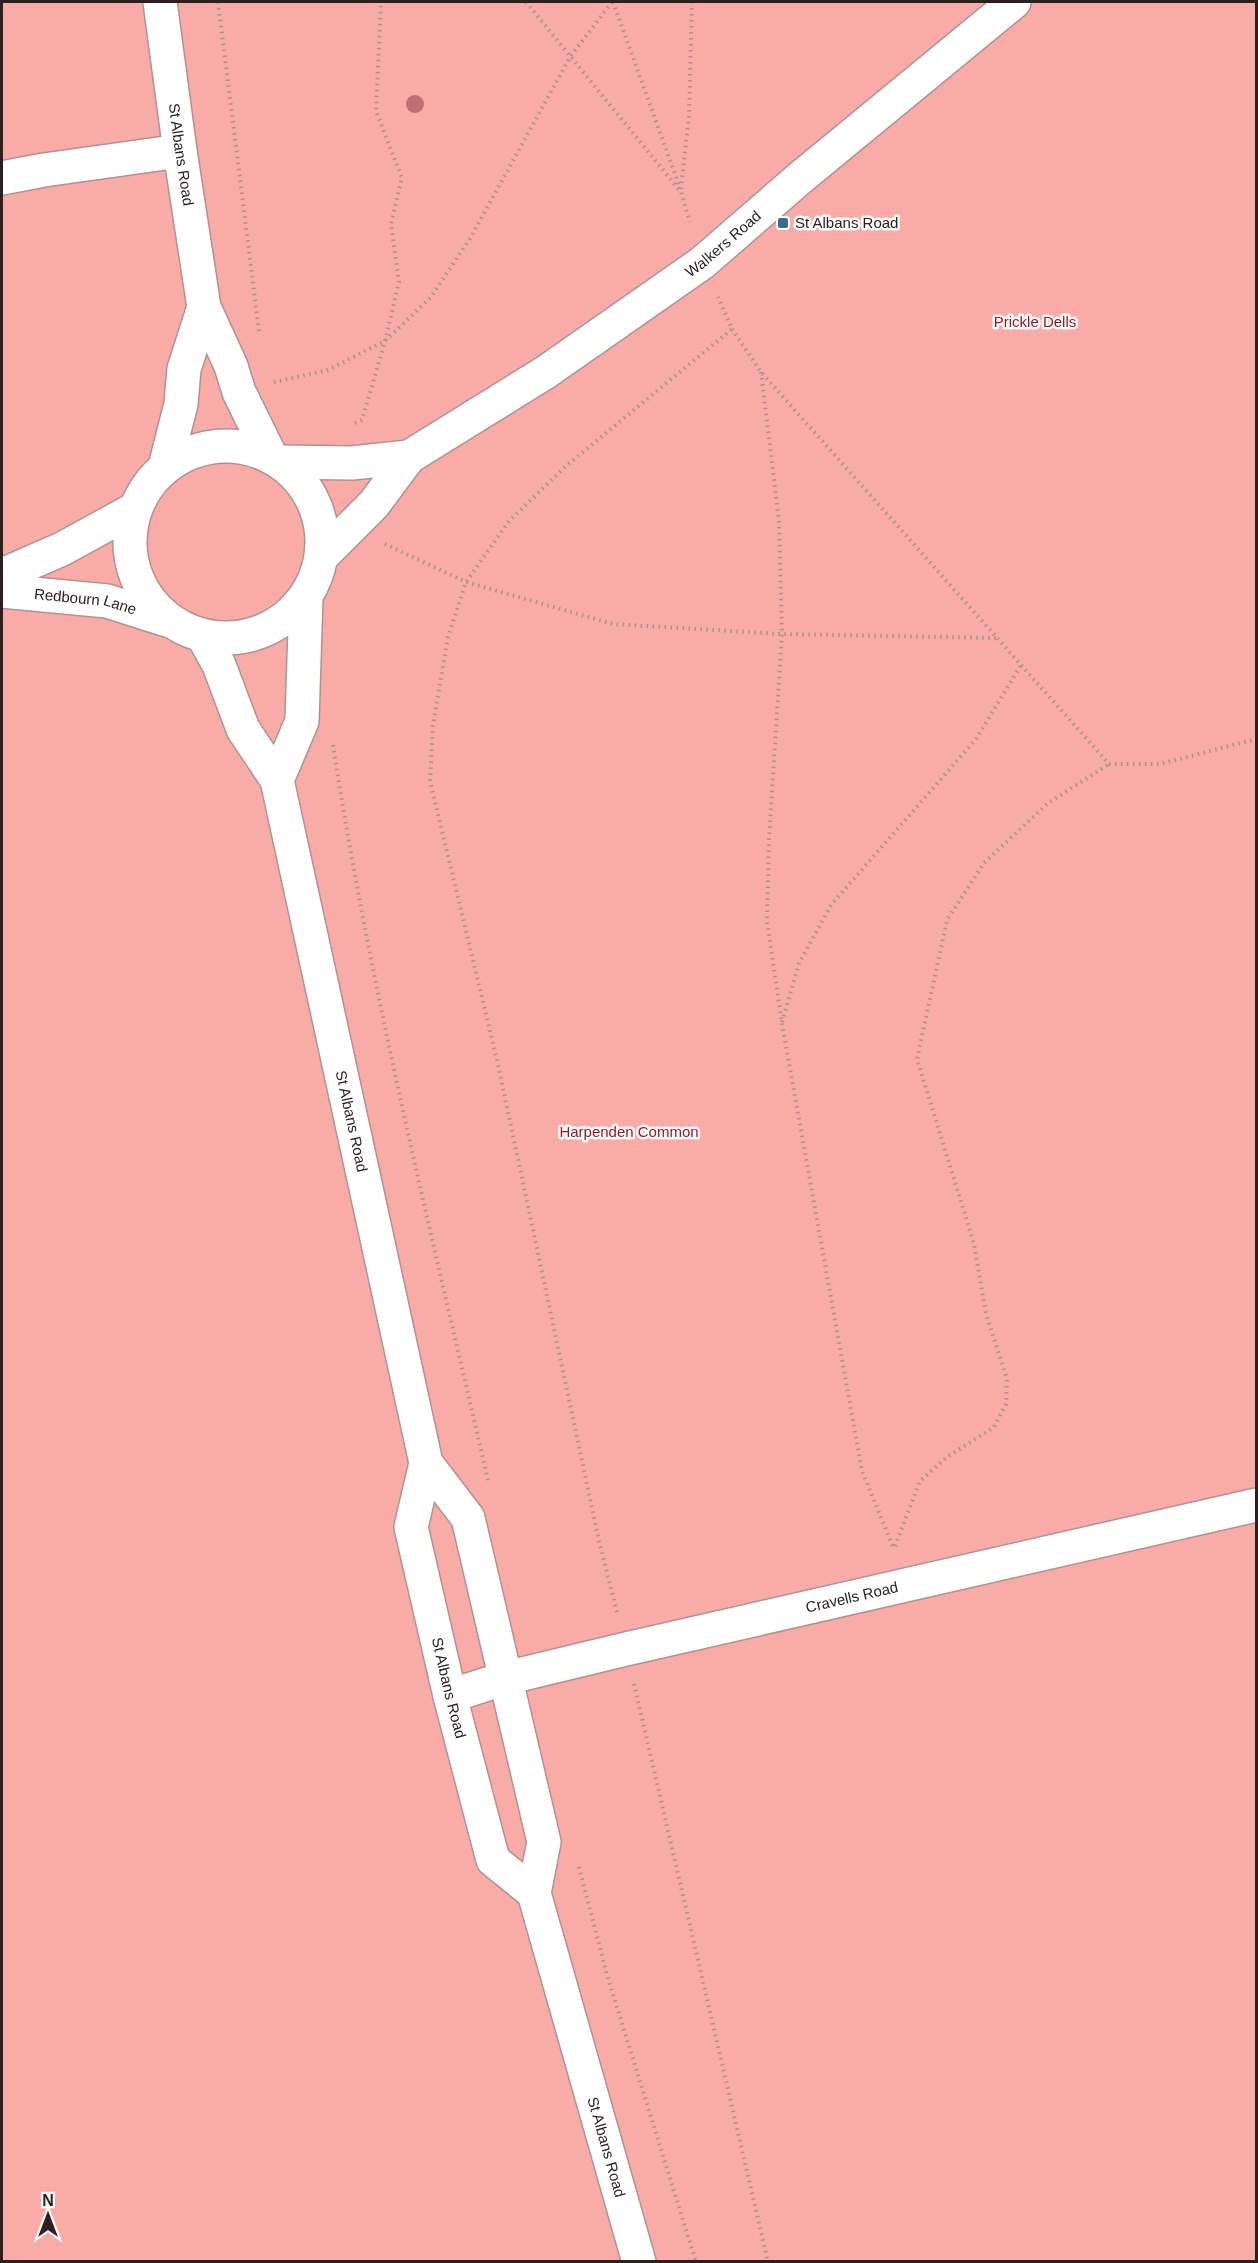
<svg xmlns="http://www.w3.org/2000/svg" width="1258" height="2263" viewBox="0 0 1258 2263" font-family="Arial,sans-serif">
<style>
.green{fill:#f8aba7}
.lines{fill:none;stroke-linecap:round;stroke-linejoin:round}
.minor-casing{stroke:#af9391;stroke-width:36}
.major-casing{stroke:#af9391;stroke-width:36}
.path{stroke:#a99190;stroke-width:4;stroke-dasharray:1.5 4.5;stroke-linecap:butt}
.minor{stroke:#fff;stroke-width:33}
.major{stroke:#fff;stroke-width:33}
.tree{fill:#c16e74}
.poi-dot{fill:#396f8a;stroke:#fff;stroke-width:2}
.labels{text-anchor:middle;stroke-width:5;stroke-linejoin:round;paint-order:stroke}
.street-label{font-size:15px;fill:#2b201f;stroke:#fff}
.poi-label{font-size:15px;fill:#2b201f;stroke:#fff;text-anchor:start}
.park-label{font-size:15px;fill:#951824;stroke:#fff}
</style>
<rect width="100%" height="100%" fill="#f6d7d5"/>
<!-- green -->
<path class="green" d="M2 2H1256V2261L2 2262Z"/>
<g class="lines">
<!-- minor casing -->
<g class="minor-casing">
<g id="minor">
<path d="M2 178 44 170 180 151"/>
<path d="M280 462 352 463 409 457"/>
<path id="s1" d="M322 556 374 504 409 457 546 372 702 263 800 178 1014 2"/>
<path id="s2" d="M450 1696 506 1678 626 1649 1256 1505"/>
</g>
</g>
<!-- major casing -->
<g class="major-casing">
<g id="major">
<path id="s3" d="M160 2 180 151 204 307 231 366 239 392 271 457"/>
<circle cx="226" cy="542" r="96"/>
<path d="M165 467 181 404 184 369 204 307"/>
<path d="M2 575 62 549 135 509"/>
<path id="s4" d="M2 591 107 601 167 620"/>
<path id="s5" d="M203 636 219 665 243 729 277 780 426 1463 468 1518 544 1842 534 1893 639 2262"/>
<path d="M277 780 302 721 306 597"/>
<path id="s6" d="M426 1463 411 1527 450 1696 493 1860 534 1893"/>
</g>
</g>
<!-- path -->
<g class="path">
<path d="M218 2 259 331"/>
<path d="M526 2 681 192 690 222"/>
<path d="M613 2 680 188"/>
<path d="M681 189 689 115 692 2"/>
<path d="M732 329 761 372 1109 764H1160L1256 739"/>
<path d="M761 372 779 521 782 634 769 839 767 921 782 1024 862 1471 894 1549"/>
<path d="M274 382 328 370 385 341 431 297 471 237 570 57 612 2"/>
<path d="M355 423 362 420 385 341 399 282 391 224 402 178 376 111 381 2"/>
<path d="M385 544 466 582 613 624 782 634 996 638"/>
<path d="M333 745C371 992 432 1237 488 1480"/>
<path d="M782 1022 799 963 831 905 976 739 1021 665"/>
<path d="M895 1546 920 1481 947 1457 994 1427 1006 1404 1007 1379 986 1314 974 1244 917 1059 947 920 984 863 1047 804 1109 764"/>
<path d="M617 1612 599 1541 497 1060 430 781 433 725 448 637 466 582 509 521 566 466 732 329 718 297"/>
<path d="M634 1684 768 2262"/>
<path d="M579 1867 607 1975 696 2262"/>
</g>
<!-- minor -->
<use href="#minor" class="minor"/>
<!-- major -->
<use href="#major" class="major"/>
</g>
<!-- trees -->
<circle class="tree" cx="415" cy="104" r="9"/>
<!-- markers -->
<rect class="poi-dot" x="777" y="217" width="12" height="12" rx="3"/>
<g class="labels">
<!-- street labels -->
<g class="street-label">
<text dy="5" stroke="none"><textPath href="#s3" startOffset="154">St Albans Road</textPath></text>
<text dy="5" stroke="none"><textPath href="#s1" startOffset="512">Walkers Road</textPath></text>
<text dy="5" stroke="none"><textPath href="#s4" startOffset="84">Redbourn Lane</textPath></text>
<text dy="5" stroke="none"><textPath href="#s5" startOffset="512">St Albans Road</textPath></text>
<text dy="5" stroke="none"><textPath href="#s2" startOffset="414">Cravells Road</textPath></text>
<text dy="5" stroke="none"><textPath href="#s6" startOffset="231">St Albans Road</textPath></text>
<text dy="5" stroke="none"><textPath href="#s5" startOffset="1580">St Albans Road</textPath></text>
</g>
<!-- poi labels -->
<g class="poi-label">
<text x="795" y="228">St Albans Road</text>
</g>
<!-- park labels -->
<g class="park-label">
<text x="1035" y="327">Prickle Dells</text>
<text x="629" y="1137">Harpenden Common</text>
</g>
</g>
<!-- border -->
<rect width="1258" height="2263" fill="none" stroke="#2b201f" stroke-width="6"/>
<!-- north arrow -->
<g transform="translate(48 2215)" stroke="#ffffff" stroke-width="4.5" paint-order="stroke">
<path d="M0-4.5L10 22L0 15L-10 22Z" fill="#2b201f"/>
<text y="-9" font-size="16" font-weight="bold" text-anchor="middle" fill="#2b201f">N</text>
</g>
</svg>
